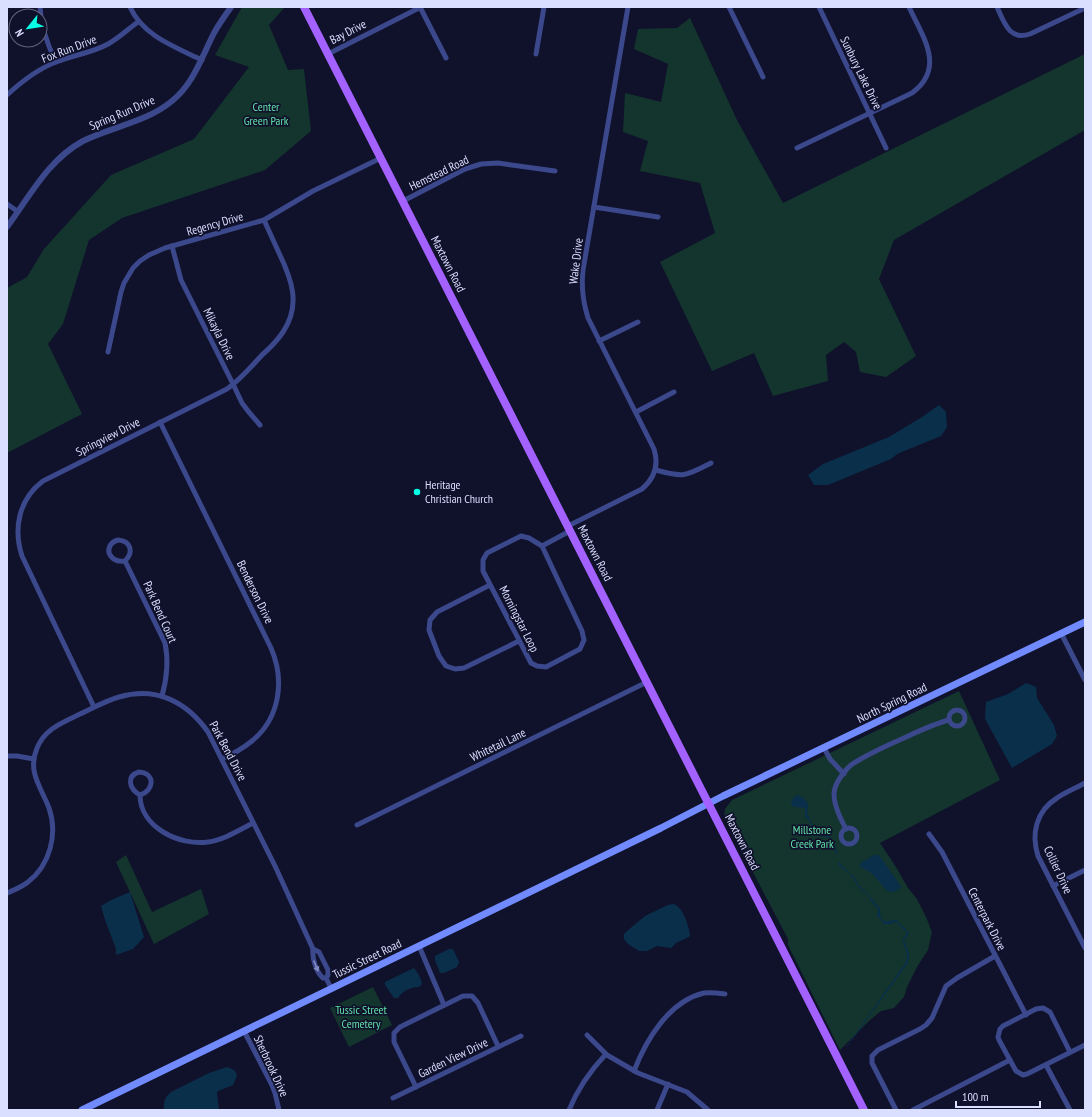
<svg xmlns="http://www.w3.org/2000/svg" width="1092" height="1117" viewBox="0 0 1092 1117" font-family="'PT Sans Narrow',sans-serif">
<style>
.green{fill:#13352d}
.water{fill:#0a2f4b}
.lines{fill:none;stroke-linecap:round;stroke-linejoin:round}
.minor{stroke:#3b488b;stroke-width:5}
.tertiary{stroke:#3b488b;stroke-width:6}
.secondary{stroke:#718bff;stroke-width:7}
.primary{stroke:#a361ff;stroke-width:8}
.oneway{fill:#838cbf}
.poi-dot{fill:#06ffe4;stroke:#10112b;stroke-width:1.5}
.labels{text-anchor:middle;stroke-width:3.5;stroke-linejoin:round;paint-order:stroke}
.street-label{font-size:12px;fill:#dadeff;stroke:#10112b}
.park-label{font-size:12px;fill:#62e3a8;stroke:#10112b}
.poi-label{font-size:12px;fill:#dadeff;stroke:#10112b;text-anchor:start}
</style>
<rect width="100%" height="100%" fill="#10112b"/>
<!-- green -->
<g class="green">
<path d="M242 7H285L269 25 288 70 304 69 311 131 265 170 122 218 89 240 63 324 48 344 82 414 7 453V288L27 277 44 249 111 175 194 139 249 67 215 55Z"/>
<path d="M690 18 737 120 783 203 1085 54V130L894 240 879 279 916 356 886 377 860 372 856 352 844 342 826 355 828 381 773 396 754 353 712 371 660 262 715 233 700 183 640 171 648 141 623 132 625 93 661 102 668 64 634 49 638 29 677 28Z"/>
<path d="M959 691 1000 780 880 843 896 867 908 888 917 899 926 917 932 932 928 950 917 967 907 987 904 997 894 1008 881 1011 870 1020 840 1050 788 945V939L724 817 725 809 732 800Z"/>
<path d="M126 855 152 912 201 889 209 914 154 944 116 862Z"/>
<path d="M373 987 392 1025 349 1047 330 1008Z"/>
</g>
<!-- water -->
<g class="water">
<path d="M939 405 946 412 947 427 941 436 897 454 891 459 828 485H814L808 475 823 464 889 437 922 417Z"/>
<path d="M1026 683 1036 687 1037 698 1054 725 1057 736 1052 744 1012 768 985 719 986 702 1008 694Z"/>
<path d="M798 795C809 800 809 805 807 814 811 820 812 826 816 831 820 835 823 833 828 835 832 837 837 850 837 854H836L828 837 818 836 811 829 810 822 805 816V808L794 807 791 804V802L795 796Z"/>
<path d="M874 855H879L900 885 901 888 893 892 886 890C881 884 876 877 870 872 866 869 862 869 859 865L862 862Z"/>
<path d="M838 862H840C841 868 847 869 849 874H852L858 884 879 907C880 909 880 912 880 914 881 924 889 921 896 920 900 924 906 929 909 933L908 935 904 940C907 952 912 951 907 964L847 1047V1046L906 962C909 949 903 949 903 939L907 933 906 931C901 929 900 924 895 922L890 924H884L877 915 878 909 871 901 868 896 857 885 851 875 848 874V873L839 866Z"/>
<path d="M130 892 144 937 133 949 116 955V949L105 920 101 906 111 900Z"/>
<path d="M673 904C683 906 689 926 690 935L689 937 676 943 671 948 657 946 647 951H639L628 944 624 939V934L627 931 645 916 668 905Z"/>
<path d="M449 949H453L459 962 457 967 444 973H440L435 960V956Z"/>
<path d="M414 968C418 973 421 978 422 984L419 987C411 987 402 991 398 998H394L385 985V982Z"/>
<path d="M227 1067C233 1069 236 1070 237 1076L233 1085 218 1091 217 1093 219 1110H164C163 1102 165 1097 171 1092L209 1073Z"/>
</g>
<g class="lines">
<!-- minor -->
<g class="minor">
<path d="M40 7C41 27 47 44 56 62"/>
<path d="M130 7C143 36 175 47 202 60"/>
<path d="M420 7 446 58"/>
<path d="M729 7 763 77"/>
<path d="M819 7 886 148"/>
<path d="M997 7C1004 22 1009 41 1030 34L1085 8"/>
<path d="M328 54 421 7"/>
<path d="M536 54 544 7"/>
<path d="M7 95C21 82 38 69 56 62 73 55 92 53 108 44 119 38 128 29 138 22"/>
<path d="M797 148 912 93C946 68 923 37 909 7"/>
<path d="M403 201 465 169 481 164 498 163 555 171"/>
<path d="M7 204 17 211"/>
<path d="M594 207 658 217"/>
<path d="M172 246 181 280 233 384 242 403 248 411 260 425"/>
<path d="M599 341 638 322"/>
<path d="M108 352 121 292 124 283 133 268 140 261 149 255 165 248 264 220 313 191 381 158"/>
<path d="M636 412 674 392"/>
<path d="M160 422 271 648C285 680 280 718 252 741 242 749 233 754 222 759"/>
<path d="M656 470C684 478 686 476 711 463"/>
<path d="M568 526 642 489C655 478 659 465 654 449L588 318C583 302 581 287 583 270L628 7"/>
<path d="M118 540C131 541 134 552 125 561 118 562 112 560 109 553 108 547 111 542 118 540Z"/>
<path d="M542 546 582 631 584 640 580 649 546 667 537 666 531 663 483 571V560L487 553 521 536 529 538 542 546 570 531"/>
<path d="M125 561 165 643C169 662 167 678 162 696"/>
<path d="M490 585 437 612 430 620 429 630 439 656 446 666 455 669 464 668 519 641"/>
<path d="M1061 633 1085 680"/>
<path d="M94 707 22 556C13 528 19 499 43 481L227 389C240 380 251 367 262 355 270 348 277 341 283 332 301 305 292 280 279 253 274 242 269 231 264 220"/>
<circle cx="957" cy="718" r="8"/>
<path d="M824 748 830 759 844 774"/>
<path d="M7 756H17L34 759"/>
<path d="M139 772C156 773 154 791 140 795 129 789 126 776 139 772Z"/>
<path d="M1085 783C1076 788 1066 792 1057 798 1036 811 1031 834 1038 856L1085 948"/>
<path d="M140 795C140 827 179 846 208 842 224 840 239 830 253 823"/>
<path d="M357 825 647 682"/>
<circle cx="849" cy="836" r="8"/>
<path d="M846 829C840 818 831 800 835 788 837 781 845 770 851 765 864 756 880 749 895 742 913 734 930 725 949 720"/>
<path d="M929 834 942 852 1026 1015"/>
<path d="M1053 886 1085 870"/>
<path d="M7 893C14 890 22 887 28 882 50 865 58 834 49 808 41 787 27 772 37 748 44 730 61 723 78 715 91 709 105 701 119 697 156 686 187 702 208 732L275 866 313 949C312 958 316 972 323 978H326"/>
<path d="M419 946 444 1005"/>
<path d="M313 949 319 952 328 970V975L326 978 331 988"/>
<path d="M244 1031 272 1085 275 1093 279 1110"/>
<path d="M587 1035 607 1055 638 1073 687 1092 708 1110"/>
<path d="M1070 1052 1050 1012 1043 1008 1036 1009 1003 1026 1000 1029 998 1037 999 1040 1016 1071 1023 1075 1027 1074 1085 1045"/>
<path d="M1046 1065 1070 1110"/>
<path d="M634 1071C646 1040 669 1001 704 993 711 992 718 993 725 994"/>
<path d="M416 1087 394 1042V1033L400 1027 463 996H472L478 1003 498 1046"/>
<path d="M393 1098 521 1036"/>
<path d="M569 1110C578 1088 590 1071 606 1054"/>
<path d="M657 1110 668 1084"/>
<path d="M896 1110 872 1063V1056L878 1050 920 1029 926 1025 932 1018 946 986 957 978 995 956"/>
<path d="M913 1110 1010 1060"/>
</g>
<!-- tertiary -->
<path class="tertiary" d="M7 227C30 196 48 160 83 141 111 127 147 122 172 101 193 84 201 59 213 35 218 25 225 16 231 7"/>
<!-- secondary -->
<path class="secondary" d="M82 1110 661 828 723 796 1085 622"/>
<!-- primary -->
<path class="primary" d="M304 7 864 1110"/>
</g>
<!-- one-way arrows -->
<defs><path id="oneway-solid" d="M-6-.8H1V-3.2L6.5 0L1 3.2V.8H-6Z"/></defs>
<use class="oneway" href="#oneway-solid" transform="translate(316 966) rotate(68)"/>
<!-- markers -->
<circle class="poi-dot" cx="417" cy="492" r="4"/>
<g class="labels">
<!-- street labels -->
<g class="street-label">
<text transform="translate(348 32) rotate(-27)" y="4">Bay Drive</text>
<text transform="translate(69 49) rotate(-21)" y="4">Fox Run Drive</text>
<text transform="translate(861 73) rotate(64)" y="4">Sunbury Lake Drive</text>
<text transform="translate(122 113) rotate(-23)" y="4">Spring Run Drive</text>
<text transform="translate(439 173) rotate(-26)" y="4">Hemstead Road</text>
<text transform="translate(215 224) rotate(-16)" y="4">Regency Drive</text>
<text transform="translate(576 261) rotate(-83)" y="4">Wake Drive</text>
<text transform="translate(448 264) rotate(63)" y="4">Maxtown Road</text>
<text transform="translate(219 334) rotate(64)" y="4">Mikayla Drive</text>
<text transform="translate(108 437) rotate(-27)" y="4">Springview Drive</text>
<text transform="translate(595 553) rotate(63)" y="4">Maxtown Road</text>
<text transform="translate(255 592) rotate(64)" y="4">Benderson Drive</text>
<text transform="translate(160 612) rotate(66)" y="4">Park Bend Court</text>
<text transform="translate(519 619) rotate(63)" y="4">Morningstar Loop</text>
<text transform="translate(892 703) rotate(-26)" y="4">North Spring Road</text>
<text transform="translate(498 745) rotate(-26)" y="4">Whitetail Lane</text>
<text transform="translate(228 751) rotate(62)" y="4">Park Bend Drive</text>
<text transform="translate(742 842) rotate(63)" y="4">Maxtown Road</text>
<text transform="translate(1058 870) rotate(65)" y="4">Collier Drive</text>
<text transform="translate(987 919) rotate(63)" y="4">Centerpark Drive</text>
<text transform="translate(367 959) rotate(-26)" y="4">Tussic Street Road</text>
<text transform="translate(453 1058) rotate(-26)" y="4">Garden View Drive</text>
<text transform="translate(271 1066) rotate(65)" y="4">Sherbrook Drive</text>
</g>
<!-- park labels -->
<g class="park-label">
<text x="266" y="111">Center<tspan x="266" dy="14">Green Park</tspan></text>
<text x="812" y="834">Millstone<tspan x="812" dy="14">Creek Park</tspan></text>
<text x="361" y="1014">Tussic Street<tspan x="361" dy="14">Cemetery</tspan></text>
</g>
<!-- poi labels -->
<g class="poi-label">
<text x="425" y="489">Heritage<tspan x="425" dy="14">Christian Church</tspan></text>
</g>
</g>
<!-- border -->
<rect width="1092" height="1117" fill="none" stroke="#dadeff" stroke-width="16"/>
<!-- north arrow -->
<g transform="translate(28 28) rotate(240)"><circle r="19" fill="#10112b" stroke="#616380"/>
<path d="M0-3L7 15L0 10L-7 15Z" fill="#06ffe4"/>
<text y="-6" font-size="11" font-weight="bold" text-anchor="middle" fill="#dadeff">N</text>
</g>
<!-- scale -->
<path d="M956 1101v6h84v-6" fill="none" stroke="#dadeff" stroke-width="2"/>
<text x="962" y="1101" font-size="12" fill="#dadeff" stroke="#10112b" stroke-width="3" paint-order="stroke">100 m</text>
</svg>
